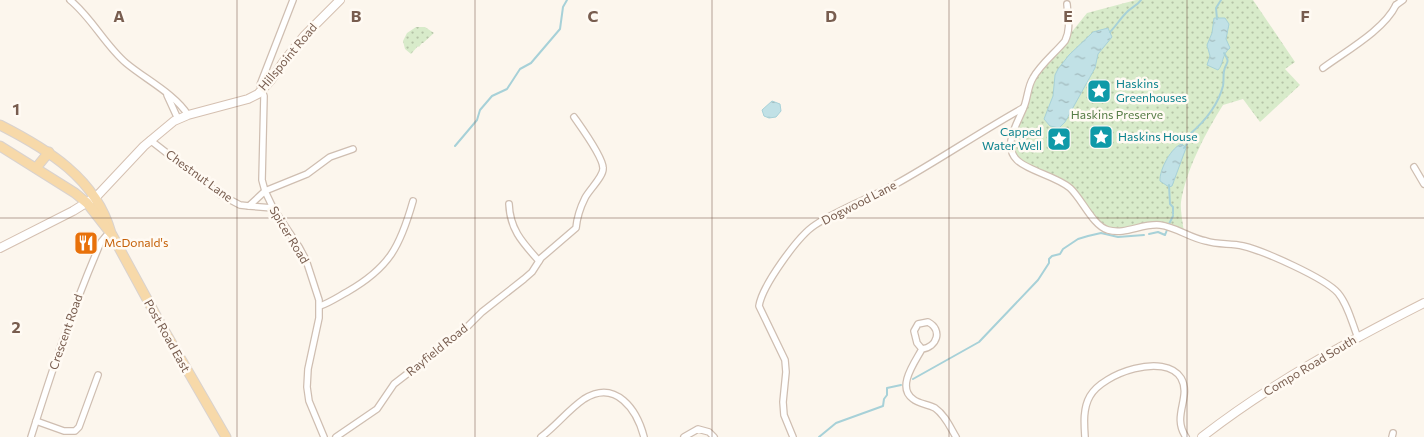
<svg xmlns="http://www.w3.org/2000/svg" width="1424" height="437" viewBox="0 0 1424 437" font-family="Commissioner,sans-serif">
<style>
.park{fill:url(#park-dots)}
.water{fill:url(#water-ripples);stroke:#a7d1d8}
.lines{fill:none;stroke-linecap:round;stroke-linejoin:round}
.stream{stroke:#a7d1d8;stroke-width:2}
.street-casing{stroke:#cfbeb1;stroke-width:8}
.secondary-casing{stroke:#d5c0b1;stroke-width:10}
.primary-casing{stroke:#d9d2ce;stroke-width:11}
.street{stroke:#fff;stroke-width:5.5}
.secondary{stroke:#fff;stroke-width:8}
.primary{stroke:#f7d9a9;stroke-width:9}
.grid{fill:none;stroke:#785d4f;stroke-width:1;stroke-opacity:0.55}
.labels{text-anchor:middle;stroke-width:5;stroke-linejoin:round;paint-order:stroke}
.street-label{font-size:12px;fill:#785d4f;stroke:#fffaf3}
.culture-label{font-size:12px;fill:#0d838f;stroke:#fffaf3;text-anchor:start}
.park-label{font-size:12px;fill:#577d47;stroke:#fffaf3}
.food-label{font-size:12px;fill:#c56008;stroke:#fffaf3;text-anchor:start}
.grid-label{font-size:16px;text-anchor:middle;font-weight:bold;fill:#785d4f;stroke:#fffaf3;stroke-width:5;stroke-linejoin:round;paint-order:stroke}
</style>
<defs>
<pattern id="park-dots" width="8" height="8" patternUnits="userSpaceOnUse" patternTransform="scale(1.25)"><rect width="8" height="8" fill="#d8ebca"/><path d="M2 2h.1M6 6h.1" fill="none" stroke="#b4c2a6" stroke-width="1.8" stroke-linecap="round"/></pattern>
<pattern id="water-ripples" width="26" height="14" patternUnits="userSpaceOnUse" patternTransform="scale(1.25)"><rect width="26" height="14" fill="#c1e1e6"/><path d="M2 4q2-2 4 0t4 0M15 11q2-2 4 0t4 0" fill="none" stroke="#a2babd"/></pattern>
</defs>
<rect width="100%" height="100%" fill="#fcf6ed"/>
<!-- park -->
<g class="park">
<path d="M1136 0H1253L1295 62 1285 69 1300 85 1260 122 1243 99 1223 105C1206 132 1186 170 1181 202 1180 211 1183 223 1184 233L1153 225 1128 231 1103 228 1070 189 1021 162 1013 154 1012 137 1030 84 1087 13Z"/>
<path d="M416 27H425L434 33 423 43H422L419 47 418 46 411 54 405 49 403 41 407 33Z"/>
</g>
<!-- water -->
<g class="water">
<path d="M1214 18H1225L1229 24 1226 39 1230 48C1221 55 1224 64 1218 70L1207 65 1210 56 1207 45 1212 33Z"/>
<path d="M1108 28 1112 37 1098 54 1095 68 1065 122 1059 128 1050 126 1044 119 1053 96 1055 75 1058 69 1069 55 1093 32Z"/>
<path d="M772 101 780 104 781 111 776 117 769 118 764 116 762 110Z"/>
<path d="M1182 144 1186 148 1172 186 1169 187 1160 181C1159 170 1172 146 1182 144Z"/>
</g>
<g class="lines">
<!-- stream -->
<g class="stream">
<path d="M1217 19 1216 8 1221 0"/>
<path d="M1110 32C1116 26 1120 19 1126 13 1130 8 1137 6 1141 0"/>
<path d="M455 146 477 120 480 110 492 96 507 89 520 69 531 63 560 29 563 7 567 0"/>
<path d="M1184 148 1189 141 1190 134C1204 122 1218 105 1223 86 1224 81 1223 76 1224 71 1226 61 1231 64 1224 53"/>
<path d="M1169 185 1170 204 1173 207V214"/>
<path d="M1169 224 1173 216"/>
<path d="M1149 234 1158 232 1165 235 1167 230"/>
<path d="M913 379 979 342 1038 280 1049 263V259L1052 256 1060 254 1063 249 1078 239 1088 236 1101 233 1118 237 1144 235"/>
<path d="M819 437 836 423 883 406 884 399 887 395V388L901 385"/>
</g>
<!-- street casing -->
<g class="street-casing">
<g id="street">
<path d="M70 0C92 18 105 45 126 63 145 79 175 94 188 115"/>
<path d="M293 0 260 85 264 96 262 180 265 191 273 208 299 247 306 260 319 300V318L308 369 307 387 309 401 324 437"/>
<path d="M1067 4C1068 17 1071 29 1065 41 1055 53 1040 65 1033 78 1028 86 1028 95 1025 104 1020 120 1001 144 1017 160 1028 171 1056 176 1070 188 1082 199 1093 226 1108 230 1126 235 1142 223 1160 225 1176 227 1190 238 1206 241 1218 245 1231 243 1243 246 1264 251 1325 278 1338 293 1348 305 1352 323 1358 338"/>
<path d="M1396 5 1403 0"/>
<path d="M1323 68C1346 51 1384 30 1396 5"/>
<path d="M167 95 178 119"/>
<path d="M150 140 221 195 240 205 249 206 265 191 307 174 330 157 353 149"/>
<path d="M1414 167 1424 184"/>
<path d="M509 204C510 230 523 243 539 261"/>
<path d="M249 206 273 208"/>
<path d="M320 306C329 303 338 297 347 292 389 268 400 247 413 201"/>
<path d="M922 349C937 347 943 330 928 322L918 324 914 331 917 343 922 349C915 362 896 387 913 399 919 404 928 404 935 408 945 415 950 427 956 437"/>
<path d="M36 421 64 431H75L79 427 98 375"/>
<path d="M31 437C52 371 73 306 101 242L106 236 111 233"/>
<path d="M336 437 377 409 394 384 464 330 482 312 524 279 532 272 541 258 576 228C577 217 580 208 585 198 589 190 604 176 603 168 603 157 581 127 574 117"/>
<path d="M541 437C556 426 568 410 584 399 616 379 637 410 644 437"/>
<path d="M684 437 698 429 709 432 714 437"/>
<path d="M793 437 784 415 783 402 786 372 785 360 759 306C762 286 798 236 815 225 839 209 870 198 896 184 939 160 980 132 1023 108"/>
<path d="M1085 437C1084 423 1083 408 1090 396 1103 373 1165 352 1181 378 1192 397 1171 416 1186 437"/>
<path d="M1392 437 1393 433"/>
</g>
</g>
<!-- secondary casing -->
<g class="secondary-casing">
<g id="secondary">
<path d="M0 248 73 211 97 196 144 146 174 121 188 115 248 99 258 94 271 80 284 61 304 36 340 0"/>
<path d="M1202 437C1270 384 1347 342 1424 303"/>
</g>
</g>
<!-- primary casing -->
<g class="primary-casing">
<g id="primary">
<path d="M0 125C47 149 96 178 111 233L160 323 226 437"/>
<path d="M0 146 75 193 87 203 109 231"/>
<path d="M36 168 49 152"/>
</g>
</g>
<!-- street -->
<use href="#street" class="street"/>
<!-- secondary -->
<use href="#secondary" class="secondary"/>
<!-- primary -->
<use href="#primary" class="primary"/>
</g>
<!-- grid -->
<path class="grid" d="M237 0V437M475 0V437M712 0V437M949 0V437M1187 0V437M0 218H1424"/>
<!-- icons -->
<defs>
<g id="sight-square" transform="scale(1.25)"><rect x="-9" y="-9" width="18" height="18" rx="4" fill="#0f9aa8" stroke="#fffaf3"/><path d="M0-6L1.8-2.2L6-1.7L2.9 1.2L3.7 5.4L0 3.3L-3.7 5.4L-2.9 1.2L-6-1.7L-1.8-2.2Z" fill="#fff"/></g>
<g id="restaurant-square" transform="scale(1.25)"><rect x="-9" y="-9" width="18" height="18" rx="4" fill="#e8710a" stroke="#fffaf3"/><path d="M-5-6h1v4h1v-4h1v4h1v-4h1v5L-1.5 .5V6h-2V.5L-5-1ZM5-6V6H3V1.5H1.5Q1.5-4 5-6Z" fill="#fff"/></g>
</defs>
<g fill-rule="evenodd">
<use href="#sight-square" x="1099" y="91"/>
<use href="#sight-square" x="1101" y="137"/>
<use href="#sight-square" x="1059" y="139"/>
<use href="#restaurant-square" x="86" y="243"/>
</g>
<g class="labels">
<!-- street labels -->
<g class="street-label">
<text transform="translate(288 57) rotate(-50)" y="4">Hillspoint Road</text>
<text transform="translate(199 176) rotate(36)" y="4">Chestnut Lane</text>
<text transform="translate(859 203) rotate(-27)" y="4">Dogwood Lane</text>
<text transform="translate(289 235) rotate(59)" y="4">Spicer Road</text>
<text transform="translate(66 332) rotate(-71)" y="4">Crescent Road</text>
<text transform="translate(167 336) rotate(61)" y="4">Post Road East</text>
<text transform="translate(437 350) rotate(-39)" y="4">Rayfield Road</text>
<text transform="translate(1310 366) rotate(-31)" y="4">Compo Road South</text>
</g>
<!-- culture labels -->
<g class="culture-label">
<text x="1116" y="88">Haskins<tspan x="1116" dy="14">Greenhouses</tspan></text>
<text x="1042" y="136" text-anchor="end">Capped<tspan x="1042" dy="14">Water Well</tspan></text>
<text x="1118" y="141">Haskins House</text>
</g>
<!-- park labels -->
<g class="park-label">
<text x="1117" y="119">Haskins Preserve</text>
</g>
<!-- food labels -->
<g class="food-label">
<text x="104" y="247">McDonald's</text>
</g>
</g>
<g class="grid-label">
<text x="119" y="22">A</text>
<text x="356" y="22">B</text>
<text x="593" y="22">C</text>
<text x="831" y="22">D</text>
<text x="1068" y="22">E</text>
<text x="1305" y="22">F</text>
<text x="16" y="115">1</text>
<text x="16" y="333">2</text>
</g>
</svg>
